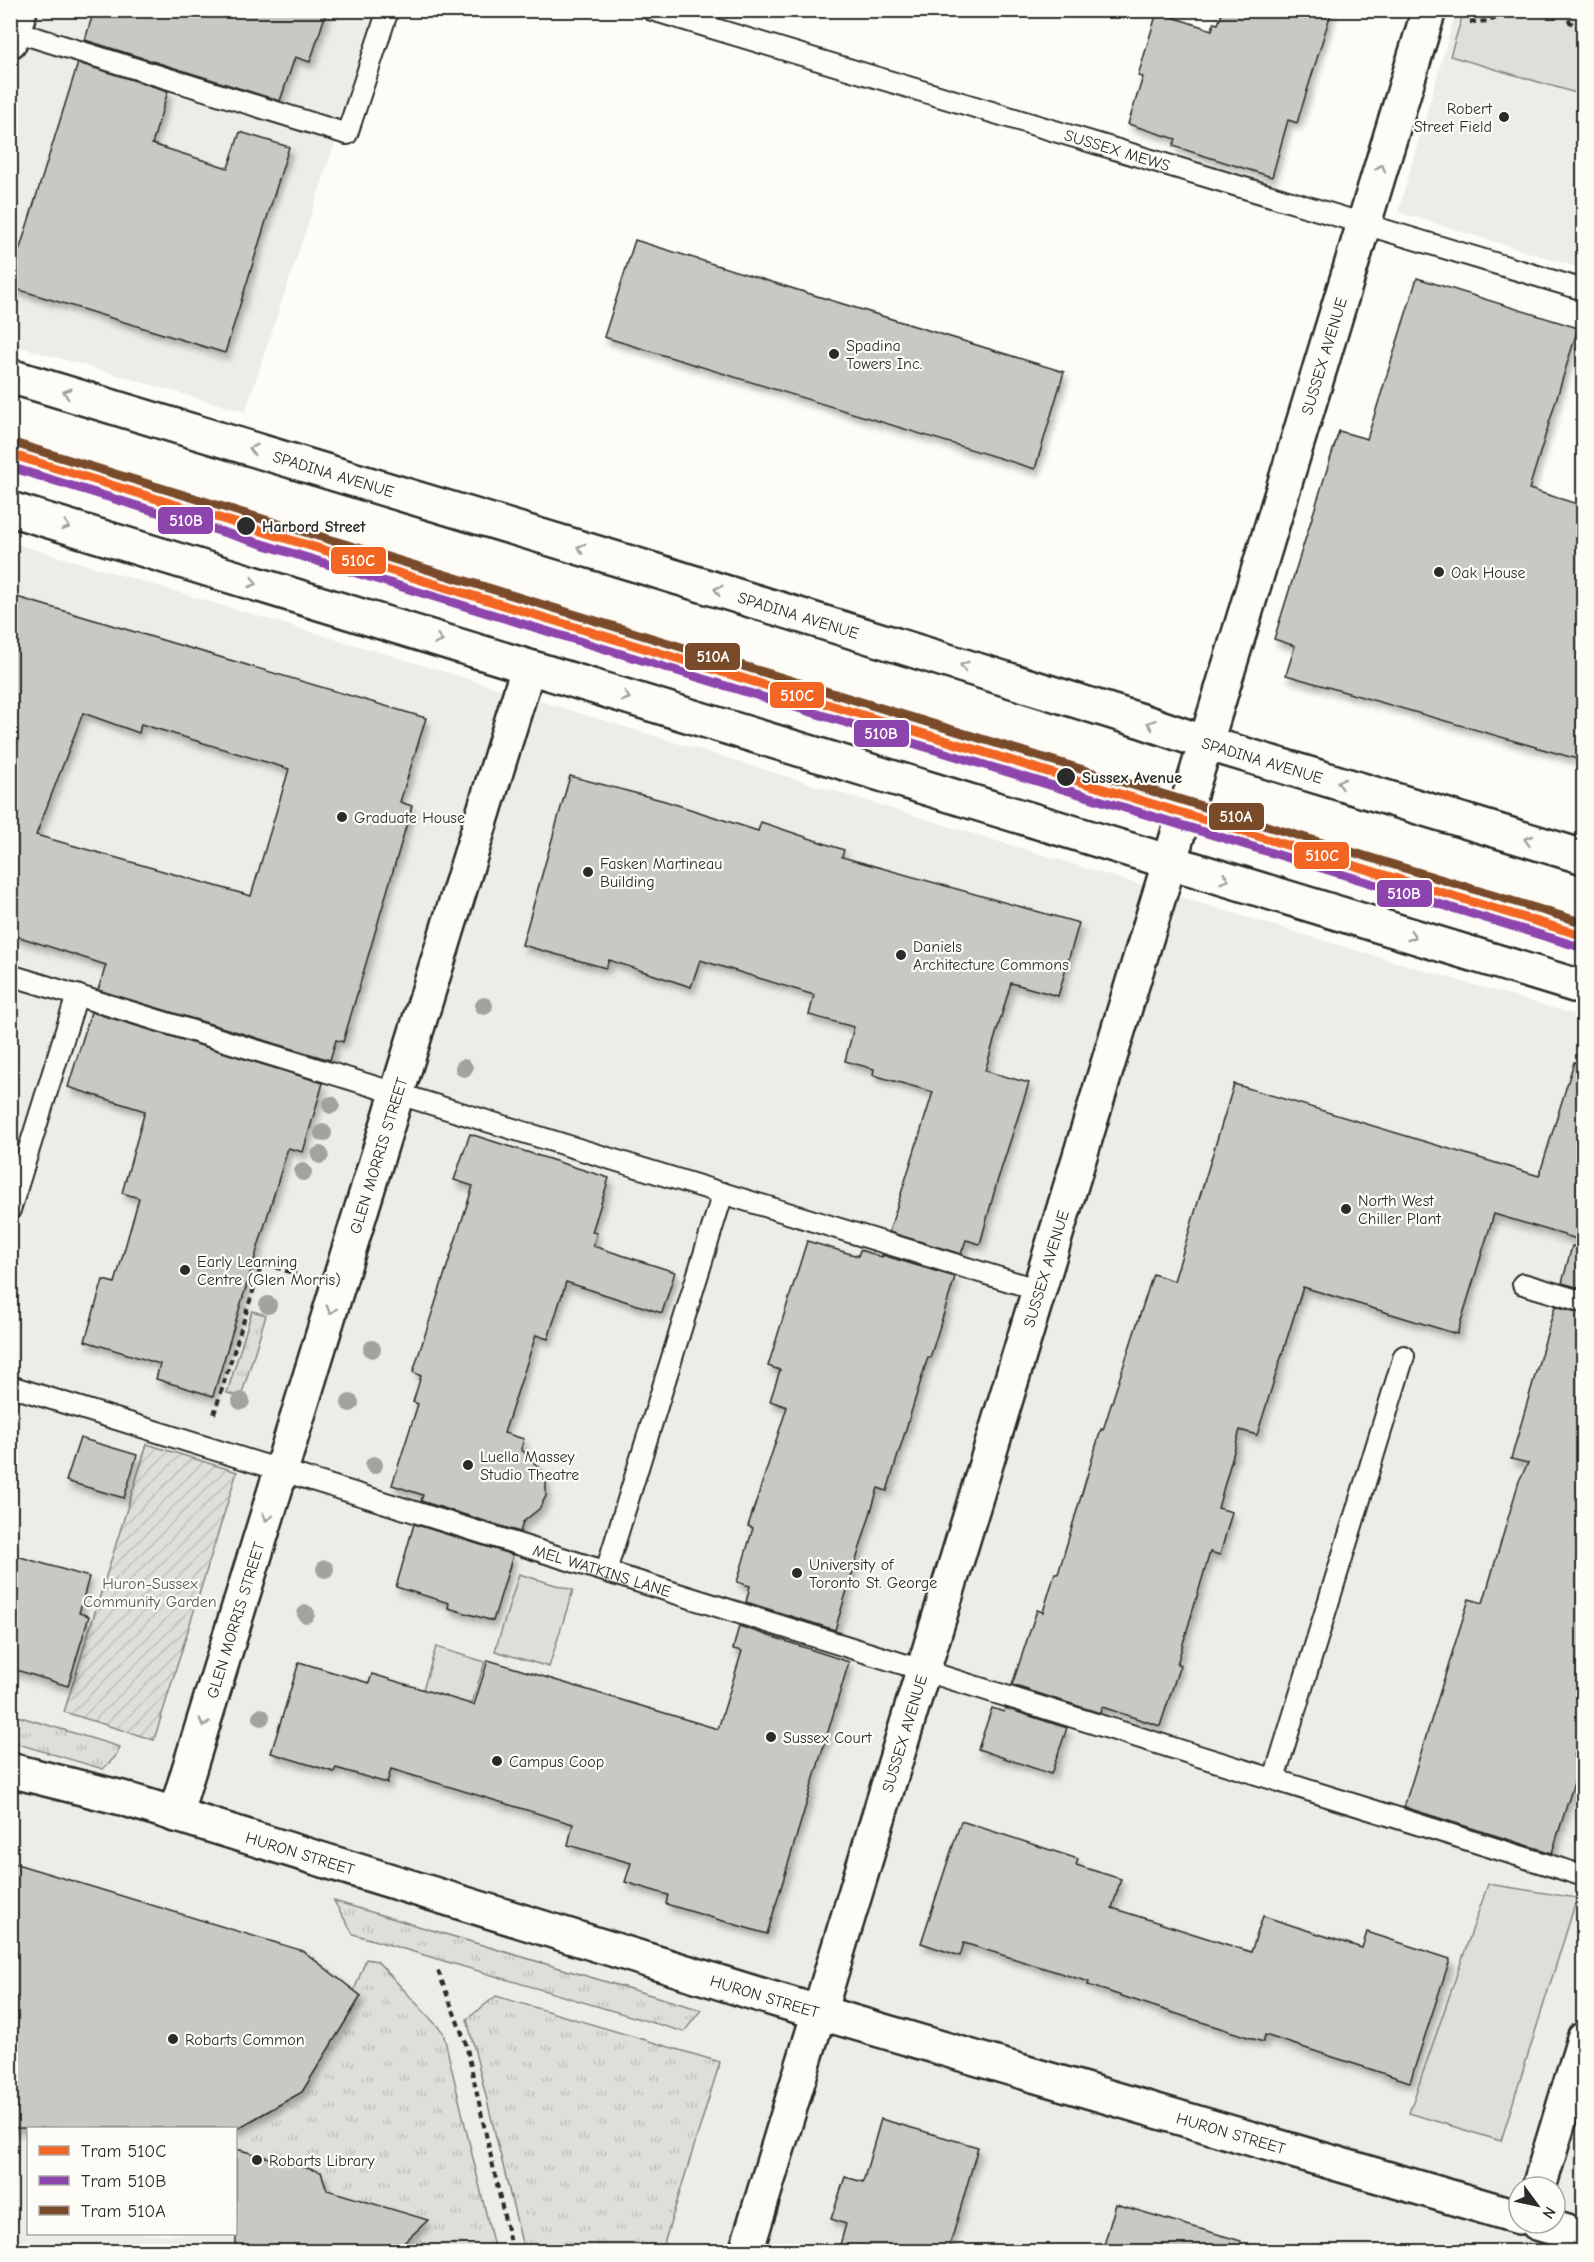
<svg xmlns="http://www.w3.org/2000/svg" width="1594" height="2262" viewBox="0 0 1594 2262" font-family="'Comic Neue',sans-serif">
<style>
.built{fill:#edece8;fill-rule:evenodd}
.grass{fill:url(#grass-tufts);stroke:#858482;stroke-width:1.5}
.park{fill:#dfdeda;stroke:#858482;stroke-width:1.5}
.garden{fill:url(#garden-furrows);stroke:#858482;stroke-width:1.5}
.building{fill:#c9c8c4;stroke:#2b2b2b;stroke-width:1.5;fill-rule:evenodd;filter:url(#shadow)}
.lines{fill:none;stroke-linecap:round;stroke-linejoin:round}
.lane-casing{stroke:#2b2b2b;stroke-width:24}
.street-casing{stroke:#2b2b2b;stroke-width:38}
.secondary-casing{stroke:#2b2b2b;stroke-width:38}
.primary-casing{stroke:#2b2b2b;stroke-width:38}
.path{stroke:#2b2b2b;stroke-width:4;stroke-dasharray:6 4.5;stroke-linecap:butt}
.lane{stroke:#fdfcf7;stroke-width:20}
.street{stroke:#fdfcf7;stroke-width:33}
.secondary{stroke:#fdfcf7;stroke-width:33}
.primary{stroke:#fdfcf7;stroke-width:33}
.tram-1-casing{stroke:#fdfcf7;stroke-width:14}
.tram-2-casing{stroke:#fdfcf7;stroke-width:14}
.tram-3-casing{stroke:#fdfcf7;stroke-width:14}
.tram-1{stroke:#f26522;stroke-width:9}
.tram-2{stroke:#8e44ad;stroke-width:9}
.tram-3{stroke:#7a4b2a;stroke-width:9}
.tree{fill:#a2a29f}
.oneway{stroke:#9e9e9b}
.poi-dot{fill:#2b2b2b;stroke:#fdfcf7;stroke-width:2}
.labels{text-anchor:middle;stroke-width:4.5;stroke-linejoin:round;paint-order:stroke}
.poi-label{font-size:16px;fill:#2b2b2b;stroke:#fdfcf7;text-anchor:start}
.street-label{font-size:16px;fill:#2b2b2b;stroke:#fdfcf7}
.stop-label{font-size:16px;font-weight:bold;fill:#2b2b2b;stroke:#fdfcf7;text-anchor:start}
.park-label{font-size:16px;fill:#585857;stroke:#fdfcf7}
.line-badge{stroke:#fdfcf7;stroke-width:2}
.badge-label{font-size:16px;text-anchor:middle;font-weight:bold;fill:#fff}
</style>
<defs>
<pattern id="grass-tufts" width="24" height="20" patternUnits="userSpaceOnUse" patternTransform="scale(1.5)"><rect width="24" height="20" fill="#dfdeda"/><path d="M3 7l-1-3M5 7V3M7 7l1-3M15 17l-1-3M17 17v-4M19 17l1-3" fill="none" stroke="#c0bfbb"/></pattern>
<pattern id="garden-furrows" width="10" height="10" patternUnits="userSpaceOnUse" patternTransform="scale(1.5)"><rect width="10" height="10" fill="#dfdeda"/><path d="M-1 1l2-2M0 10L10 0M9 11l2-2" fill="none" stroke="#c0bfbb"/></pattern>
<filter id="shadow"><feDropShadow dx="3.5" dy="6" stdDeviation="3" flood-color="#0004"/></filter>
</defs>
<rect width="100%" height="100%" fill="#fdfcf7"/>
<filter id="ink" filterUnits="userSpaceOnUse"><feTurbulence type="fractalNoise" baseFrequency=".0167" numOctaves="2"/><feDisplacementMap in="SourceGraphic" scale="12" xChannelSelector="R" yChannelSelector="G"/><feConvolveMatrix kernelMatrix="1 2 1 2 8 2 1 2 1" color-interpolation-filters="sRGB"/></filter>
<g filter="url(#ink)">
<!-- built -->
<g class="built">
<path d="M10 11H379L245 412 11 344Z"/>
<path d="M1456 11H1583V269L1398 212Z"/>
<path d="M10 542 429 667 1311 937 1583 1017V2251H11ZM28 2128H236V2234H28ZM1519 2187H1555V2223H1519Z"/>
</g>
<!-- grass -->
<g class="grass">
<path d="M252 1311 266 1315 241 1397 227 1393Z"/>
<path d="M11 1714 120 1747 115 1757 103 1769 11 1742Z"/>
<path d="M334 1901 701 2010 684 2032 353 1934Z"/>
<path d="M366 1959 377 1961 443 2032 495 2251H394L427 2220 327 2190 321 2172 236 2149V2130L302 2092 361 1996 354 1991Z"/>
<path d="M496 1996 720 2062 663 2247 659 2251H524L467 2019Z"/>
</g>
<!-- park -->
<g class="park">
<path d="M1464 11H1583V95L1450 56Z"/>
<path d="M519 1574 573 1590 549 1667 495 1651Z"/>
<path d="M436 1647 485 1662 456 1754 408 1739Z"/>
<path d="M1488 1884 1577 1898 1501 2141 1409 2113Z"/>
</g>
<!-- garden -->
<path class="garden" d="M147 1444 237 1472 154 1740 64 1712Z"/>
<!-- building -->
<g class="building">
<path d="M94 10H327L310 62 295 57 280 101 85 40Z"/>
<path d="M1223 10H1332L1297 123 1288 120 1272 177 1173 146 1176 139 1128 124 1143 77 1138 76 1157 12 1212 30 1214 23 1218 24Z"/>
<path d="M78 63 168 91 152 144 228 168 240 132 289 147 225 353 10 287V280Z"/>
<path d="M635 240 1064 372 1035 469 604 337Z"/>
<path d="M1417 278 1578 328 1529 489 1584 506V761L1286 675 1295 646 1274 639 1339 431 1367 439Z"/>
<path d="M10 595 426 718 400 802 412 806 343 1042 336 1040 330 1060 98 990 106 965 10 934ZM83 713 139 733 141 724 289 769 251 896 36 835Z"/>
<path d="M570 776 665 801 758 831 761 822 844 850 842 857 1079 923 1058 996 1011 983 985 1071 1029 1083 997 1182 980 1244 966 1240 961 1254 889 1232 933 1092 873 1075 874 1069 845 1061 854 1027 809 1015 814 995 700 960 691 987 609 960 606 968 522 945Z"/>
<path d="M91 1012 323 1083 303 1152 288 1148 213 1396 156 1379 160 1364 85 1341 103 1280 115 1283 139 1198 122 1193 145 1111 68 1087Z"/>
<path d="M1574 1062 1584 1063V1241L1494 1214 1457 1334 1303 1287 1257 1435 1240 1430 1218 1508 1232 1512 1220 1555 1210 1552 1177 1664 1180 1665 1160 1726 1102 1707 1100 1713 1012 1685 1037 1610 1043 1612 1055 1573 1058 1574 1101 1429 1103 1430 1153 1274 1174 1281 1234 1084 1539 1176Z"/>
<path d="M470 1134 609 1178 592 1232 597 1233 593 1246 675 1272 662 1313 566 1282 548 1339 536 1335 504 1433 524 1439 521 1449 541 1470 546 1482V1496L539 1509 523 1522 520 1532 421 1501 423 1495 392 1485 418 1404 413 1402 421 1376 413 1372 473 1186 454 1180Z"/>
<path d="M807 1241 858 1256 860 1250 882 1257V1255L955 1277 930 1358 928 1357 887 1491 878 1488 835 1630 746 1602 750 1586 737 1582 753 1528 748 1526 787 1407 770 1401 780 1370 768 1366Z"/>
<path d="M1572 1246 1584 1247V1289L1562 1283Z"/>
<path d="M1555 1306 1584 1314V1729L1574 1757 1581 1760 1552 1853 1404 1807 1469 1599 1483 1603 1519 1481 1528 1463 1511 1459Z"/>
<path d="M80 1438 137 1455 124 1498 66 1481Z"/>
<path d="M414 1524 513 1555 493 1621 448 1608 449 1603 396 1587Z"/>
<path d="M10 1554 89 1577 79 1613 89 1616 68 1686 10 1668Z"/>
<path d="M739 1626 849 1662 767 1934 666 1904 668 1895 625 1882 631 1863 568 1845 573 1824 391 1769 387 1783 336 1768 334 1772 271 1753 299 1662 369 1683 372 1674 474 1705 488 1660 718 1729 742 1651 733 1649Z"/>
<path d="M992 1708 1004 1712 1005 1708 1067 1728 1051 1774 978 1749Z"/>
<path d="M961 1821 1078 1859 1076 1865 1121 1879 1112 1908 1251 1952 1263 1916 1362 1948 1367 1932 1450 1959 1410 2082 1265 2035 1263 2042 1088 1985 1089 1982 964 1943 960 1956 921 1943Z"/>
<path d="M10 1862 303 1951 361 1996 302 2092 238 2128H10Z"/>
<path d="M881 2119 978 2147 948 2252H838L846 2224 831 2219 845 2177 863 2182Z"/>
<path d="M236 2149 321 2172 327 2190 428 2220 394 2252H236Z"/>
<path d="M1116 2204 1241 2241 1240 2252H1102Z"/>
</g>
<g class="lines">
<!-- lane casing -->
<g class="lane-casing">
<g id="lane">
<path id="s1" d="M652 10 1584 290"/>
<path d="M14 31 347 134 388 10"/>
<path d="M10 975 1039 1290"/>
<path d="M10 1210 77 995"/>
<path d="M1523 1284 1584 1302"/>
<path id="s2" d="M10 1386 1584 1876"/>
<path d="M606 1571 723 1193"/>
<path d="M1274 1779 1404 1356"/>
</g>
</g>
<!-- street casing -->
<g class="street-casing">
<g id="street">
<path id="s3" d="M10 1770 122 1798 777 2000 1519 2217"/>
<path id="s4" d="M175 1815 528 668"/>
<path d="M1539 2187 1584 2039"/>
<path d="M1537 2223 1584 2237"/>
<path id="s5" d="M746 2252 1429 10"/>
</g>
</g>
<!-- secondary casing -->
<g class="secondary-casing">
<path id="secondary" d="M10 41 20 10"/>
</g>
<!-- primary casing -->
<g class="primary-casing">
<g id="primary">
<path id="s6" d="M10 376 637 565 1142 721 1206 743 1584 857"/>
<path d="M10 509 1584 988"/>
</g>
</g>
<!-- path -->
<g class="path">
<path d="M1564 10 1570 22 1584 31"/>
<path d="M1470 22 1489 21 1516 10"/>
<path d="M1100 792 1117 798"/>
<path d="M255 1261 296 1274"/>
<path d="M214 1414 262 1263"/>
<path d="M438 1971 466 2044 512 2252"/>
</g>
<!-- lane -->
<use href="#lane" class="lane"/>
<!-- street -->
<use href="#street" class="street"/>
<!-- secondary -->
<use href="#secondary" class="secondary"/>
<!-- primary -->
<use href="#primary" class="primary"/>
<!-- tram-1 casing -->
<g class="tram-1-casing">
<path id="tram-1" d="M10 454 1584 936"/>
</g>
<!-- tram-2 casing -->
<g class="tram-2-casing">
<path id="tram-2" d="M10 467 1580 947"/>
</g>
<!-- tram-3 casing -->
<g class="tram-3-casing">
<path id="tram-3" d="M14 443 1584 923"/>
</g>
<!-- tram-1 -->
<use href="#tram-1" class="tram-1"/>
<!-- tram-2 -->
<use href="#tram-2" class="tram-2"/>
<!-- tram-3 -->
<use href="#tram-3" class="tram-3"/>
</g>
<!-- trees -->
<g class="tree">
<circle cx="484" cy="1006" r="9"/>
<circle cx="464" cy="1068" r="9"/>
<circle cx="331" cy="1105" r="9"/>
<circle cx="323" cy="1133" r="9"/>
<circle cx="320" cy="1155" r="9"/>
<circle cx="303" cy="1172" r="9"/>
<circle cx="268" cy="1305" r="9"/>
<circle cx="372" cy="1349" r="9"/>
<circle cx="241" cy="1401" r="9"/>
<circle cx="350" cy="1403" r="9"/>
<circle cx="374" cy="1465" r="9"/>
<circle cx="325" cy="1569" r="9"/>
<circle cx="306" cy="1614" r="9"/>
<circle cx="261" cy="1717" r="9"/>
</g>
<!-- one-way arrows -->
<defs><path id="oneway-chevron" d="M-2-3.5L2.5 0L-2 3.5" fill="none" stroke-width="1.6" stroke-linecap="round" stroke-linejoin="round" transform="scale(1.5)"/></defs>
<g class="oneway">
<use href="#oneway-chevron" transform="translate(1381 168) rotate(-73)"/>
<use href="#oneway-chevron" transform="translate(67 393) rotate(-163)"/>
<use href="#oneway-chevron" transform="translate(253 449) rotate(-163)"/>
<use href="#oneway-chevron" transform="translate(66 526) rotate(17)"/>
<use href="#oneway-chevron" transform="translate(581 548) rotate(-163)"/>
<use href="#oneway-chevron" transform="translate(253 583) rotate(17)"/>
<use href="#oneway-chevron" transform="translate(718 590) rotate(-163)"/>
<use href="#oneway-chevron" transform="translate(439 640) rotate(17)"/>
<use href="#oneway-chevron" transform="translate(964 666) rotate(-163)"/>
<use href="#oneway-chevron" transform="translate(626 697) rotate(17)"/>
<use href="#oneway-chevron" transform="translate(1151 724) rotate(-161)"/>
<use href="#oneway-chevron" transform="translate(1341 783) rotate(-163)"/>
<use href="#oneway-chevron" transform="translate(1528 840) rotate(-163)"/>
<use href="#oneway-chevron" transform="translate(1225 879) rotate(16)"/>
<use href="#oneway-chevron" transform="translate(1412 936) rotate(17)"/>
<use href="#oneway-chevron" transform="translate(331 1310) rotate(107)"/>
<use href="#oneway-chevron" transform="translate(267 1517) rotate(107)"/>
<use href="#oneway-chevron" transform="translate(204 1723) rotate(107)"/>
</g>
</g>
<!-- markers -->
<g class="poi-dot">
<circle cx="1504" cy="117" r="6"/>
<circle cx="834" cy="354" r="6"/>
<circle cx="246" cy="526" r="10"/>
<circle cx="1439" cy="572" r="6"/>
<circle cx="1066" cy="777" r="10"/>
<circle cx="342" cy="817" r="6"/>
<circle cx="588" cy="872" r="6"/>
<circle cx="901" cy="955" r="6"/>
<circle cx="1346" cy="1209" r="6"/>
<circle cx="185" cy="1270" r="6"/>
<circle cx="468" cy="1465" r="6"/>
<circle cx="797" cy="1573" r="6"/>
<circle cx="771" cy="1737" r="6"/>
<circle cx="497" cy="1761" r="6"/>
<circle cx="173" cy="2039" r="6"/>
<circle cx="257" cy="2160" r="6"/>
</g>
<g class="labels">
<!-- poi labels -->
<g class="poi-label">
<text x="1492" y="114" text-anchor="end">Robert<tspan x="1492" dy="18">Street Field</tspan></text>
<text x="846" y="351">Spadina<tspan x="846" dy="18">Towers Inc.</tspan></text>
<text x="1451" y="578">Oak House</text>
<text x="354" y="823">Graduate House</text>
<text x="600" y="869">Fasken Martineau<tspan x="600" dy="18">Building</tspan></text>
<text x="913" y="952">Daniels<tspan x="913" dy="18">Architecture Commons</tspan></text>
<text x="1358" y="1206">North West<tspan x="1358" dy="18">Chiller Plant</tspan></text>
<text x="197" y="1267">Early Learning<tspan x="197" dy="18">Centre (Glen Morris)</tspan></text>
<text x="480" y="1462">Luella Massey<tspan x="480" dy="18">Studio Theatre</tspan></text>
<text x="809" y="1570">University of<tspan x="809" dy="18">Toronto St. George</tspan></text>
<text x="783" y="1743">Sussex Court</text>
<text x="509" y="1767">Campus Coop</text>
<text x="185" y="2045">Robarts Common</text>
<text x="269" y="2166">Robarts Library</text>
</g>
<!-- street labels -->
<g class="street-label">
<text dy="6" stroke="none"><textPath href="#s1" startOffset="486">SUSSEX MEWS</textPath></text>
<text dy="6" stroke="none"><textPath href="#s5" startOffset="1982">SUSSEX AVENUE</textPath></text>
<text dy="6" stroke="none"><textPath href="#s6" startOffset="338">SPADINA AVENUE</textPath></text>
<text dy="6" stroke="none"><textPath href="#s6" startOffset="824">SPADINA AVENUE</textPath></text>
<text dy="6" stroke="none"><textPath href="#s6" startOffset="1310">SPADINA AVENUE</textPath></text>
<text dy="6" stroke="none"><textPath href="#s4" startOffset="690">GLEN MORRIS STREET</textPath></text>
<text dy="6" stroke="none"><textPath href="#s5" startOffset="1028">SUSSEX AVENUE</textPath></text>
<text dy="6" stroke="none"><textPath href="#s2" startOffset="620">MEL WATKINS LANE</textPath></text>
<text dy="6" stroke="none"><textPath href="#s4" startOffset="204">GLEN MORRIS STREET</textPath></text>
<text dy="6" stroke="none"><textPath href="#s5" startOffset="542">SUSSEX AVENUE</textPath></text>
<text dy="6" stroke="none"><textPath href="#s3" startOffset="302">HURON STREET</textPath></text>
<text dy="6" stroke="none"><textPath href="#s3" startOffset="788">HURON STREET</textPath></text>
<text dy="6" stroke="none"><textPath href="#s3" startOffset="1274">HURON STREET</textPath></text>
</g>
<!-- stop labels -->
<g class="stop-label">
<text x="262" y="532">Harbord Street</text>
<text x="1082" y="783">Sussex Avenue</text>
</g>
<!-- park labels -->
<g class="park-label">
<text x="150" y="1589">Huron-Sussex<tspan x="150" dy="18">Community Garden</tspan></text>
</g>
</g>
<g class="line-badge">
<rect x="157" y="506" width="57" height="29" rx="6" fill="#8e44ad"/>
<rect x="330" y="546" width="57" height="29" rx="6" fill="#f26522"/>
<rect x="684" y="642" width="57" height="29" rx="6" fill="#7a4b2a"/>
<rect x="769" y="681" width="56" height="28" rx="6" fill="#f26522"/>
<rect x="853" y="719" width="57" height="29" rx="6" fill="#8e44ad"/>
<rect x="1208" y="802" width="57" height="29" rx="6" fill="#7a4b2a"/>
<rect x="1293" y="841" width="57" height="29" rx="6" fill="#f26522"/>
<rect x="1376" y="879" width="57" height="29" rx="6" fill="#8e44ad"/>
</g>
<g class="badge-label">
<text x="186" y="526">510B</text>
<text x="358" y="566">510C</text>
<text x="713" y="662">510A</text>
<text x="797" y="701">510C</text>
<text x="881" y="739">510B</text>
<text x="1236" y="822">510A</text>
<text x="1322" y="861">510C</text>
<text x="1404" y="899">510B</text>
</g>
<!-- margin -->
<rect width="1594" height="2262" fill="none" stroke="#fdfcf7" stroke-width="36"/>
<rect x="18" y="18" width="1558" height="2226" fill="none" stroke="#2b2b2b" stroke-width="2" filter="url(#ink)"/>
<!-- legend -->
<rect x="27" y="2127" width="210" height="108" fill="#fdfcf7" stroke="#a9a8a5" stroke-width="1.5"/>
<rect x="39" y="2146" width="30" height="9" fill="#f26522" stroke="#a9a8a5" stroke-width="1.5"/>
<text x="81" y="2157" font-size="18" fill="#2b2b2b">Tram 510C</text>
<rect x="39" y="2176" width="30" height="9" fill="#8e44ad" stroke="#a9a8a5" stroke-width="1.5"/>
<text x="81" y="2187" font-size="18" fill="#2b2b2b">Tram 510B</text>
<rect x="39" y="2206" width="30" height="9" fill="#7a4b2a" stroke="#a9a8a5" stroke-width="1.5"/>
<text x="81" y="2217" font-size="18" fill="#2b2b2b">Tram 510A</text>
<!-- north arrow -->
<g transform="translate(1537 2205) rotate(123)"><circle r="28" fill="#fdfcf7" stroke="#a9a8a5" stroke-width="1.5"/>
<path d="M0-4.5L10 22L0 15L-10 22Z" fill="#2b2b2b"/>
<text y="-9" font-size="16" font-weight="bold" text-anchor="middle" fill="#2b2b2b">N</text>
</g>
</svg>
